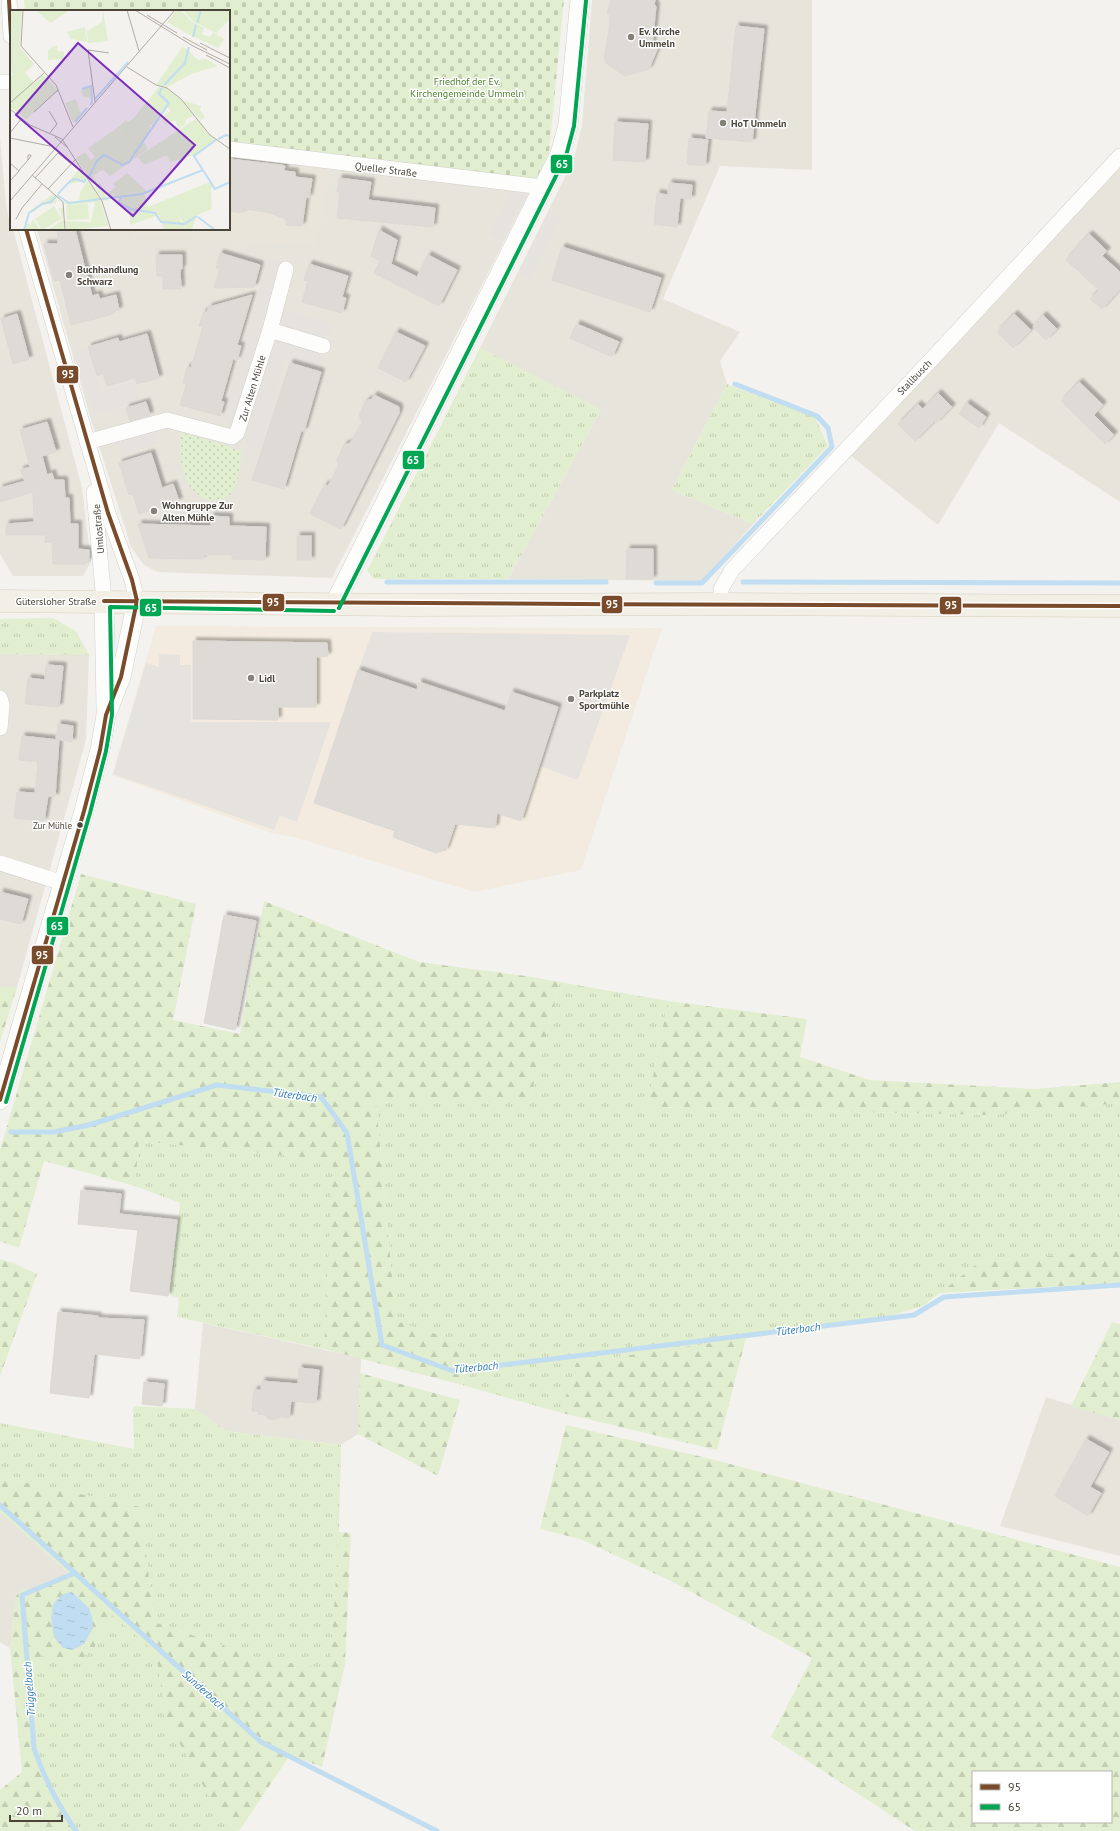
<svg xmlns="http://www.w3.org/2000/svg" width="1120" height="1831" viewBox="0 0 1120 1831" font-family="'PT Sans',sans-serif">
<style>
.residential{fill:#e7e4dc}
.commercial{fill:#f3ebdf}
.education{fill:#eae5da}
.grass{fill:url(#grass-tufts)}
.forest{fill:url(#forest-firs);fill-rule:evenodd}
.cemetery{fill:url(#cemetery-stones)}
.park{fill:url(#park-dots)}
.parking{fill:#e6e3df}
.water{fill:url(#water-ripples)}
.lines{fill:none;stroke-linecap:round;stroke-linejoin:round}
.stream{stroke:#c0ddf1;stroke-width:5}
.building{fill:#dedbd6;stroke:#dcd9d4;filter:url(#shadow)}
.minor-casing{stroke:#d2d0cb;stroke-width:16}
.tertiary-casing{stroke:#d2d0cb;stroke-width:20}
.primary-casing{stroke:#d6cebb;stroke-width:23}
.minor{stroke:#fdfdfc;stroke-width:15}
.tertiary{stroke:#fdfdfc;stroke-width:19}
.primary{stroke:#f2efe6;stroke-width:22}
.bus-1-casing{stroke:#fff;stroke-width:7}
.bus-2-casing{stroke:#fff;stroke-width:7}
.bus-1{stroke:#7a4b2a;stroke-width:4}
.bus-2{stroke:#00a651;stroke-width:4}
.poi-dot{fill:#868178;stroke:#fff;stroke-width:1.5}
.bus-dot{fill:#4b4439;stroke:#fff;stroke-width:1.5}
.labels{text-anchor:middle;stroke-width:3;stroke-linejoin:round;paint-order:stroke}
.bus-label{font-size:9px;fill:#4b4439;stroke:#fff;text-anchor:end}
.poi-label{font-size:10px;font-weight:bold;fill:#4b4439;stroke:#fff;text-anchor:start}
.park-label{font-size:10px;fill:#4a7f2a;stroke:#fff}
.street-label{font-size:10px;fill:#4b4439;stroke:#fff}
.water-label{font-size:11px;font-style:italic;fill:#2e7ab2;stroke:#fff}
.inset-river{fill:none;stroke:#c0ddf1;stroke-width:2}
.inset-road{fill:none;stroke:#b0aca6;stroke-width:1}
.view{fill:#7b2cbf;fill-opacity:0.15;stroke:#7b2cbf;stroke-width:2}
.inset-edge{fill:none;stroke:#4b4439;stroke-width:2}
.line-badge{stroke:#fff;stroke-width:1.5}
.badge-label{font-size:11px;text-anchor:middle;font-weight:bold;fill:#fff}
</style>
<defs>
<pattern id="grass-tufts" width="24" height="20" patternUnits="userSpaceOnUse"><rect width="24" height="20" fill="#e1eecf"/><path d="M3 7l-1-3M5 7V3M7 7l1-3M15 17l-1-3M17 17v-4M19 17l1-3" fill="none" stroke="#c3cdb2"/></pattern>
<pattern id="forest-firs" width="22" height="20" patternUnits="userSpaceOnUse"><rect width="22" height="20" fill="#e1eecf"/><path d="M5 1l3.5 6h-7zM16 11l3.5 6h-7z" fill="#c3cdb2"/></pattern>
<pattern id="cemetery-stones" width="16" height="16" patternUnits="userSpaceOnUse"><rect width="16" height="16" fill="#e1eecf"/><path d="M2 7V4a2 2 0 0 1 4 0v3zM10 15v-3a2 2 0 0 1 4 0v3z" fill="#c3cdb2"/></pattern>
<pattern id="park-dots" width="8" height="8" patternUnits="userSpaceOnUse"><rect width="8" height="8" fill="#e1eecf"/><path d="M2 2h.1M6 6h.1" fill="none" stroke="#c3cdb2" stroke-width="1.8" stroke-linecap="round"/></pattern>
<pattern id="water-ripples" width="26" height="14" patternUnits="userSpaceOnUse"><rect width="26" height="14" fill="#c0ddf1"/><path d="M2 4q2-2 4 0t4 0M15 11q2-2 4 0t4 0" fill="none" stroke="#a6bfcf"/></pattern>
<filter id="shadow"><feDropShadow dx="3.5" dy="-3.5" stdDeviation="1" flood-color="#0004"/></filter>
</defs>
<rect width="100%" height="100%" fill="#f4f2ee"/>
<!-- residential -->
<g class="residential">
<path d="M592 0H812V170L720 166 663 299 740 332 720 361 727 384 672 490 753 524 702 581 508 579 601 410 480 348 574 159 582 125Z"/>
<path d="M0 137 6 205 11 229H13L82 488 91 562 83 576H13L0 554Z"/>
<path d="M229 142 535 181 332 578 158 572 144 565 131 547 91 420 37 229H229Z"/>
<path d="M1120 166V502L999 423 938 525 850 455Z"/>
<path d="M0 654 89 655 86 740 17 987H0Z"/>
<path d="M203 1323 361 1358 358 1434 341 1445 226 1431 195 1409Z"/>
<path d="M1046 1397 1120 1420V1556L1000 1526Z"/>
<path d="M0 1512 71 1575 43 1589H22L16 1596 10 1648 0 1642Z"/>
</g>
<!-- commercial -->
<path class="commercial" d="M156 626 339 627 662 628 581 870 474 892 294 837 274 834 112 775Z"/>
<!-- education -->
<path class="education" d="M229 153 332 168 316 246 169 237H131V229H229Z"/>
<!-- grass -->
<g class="grass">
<path d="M480 348 601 410 508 579H374L367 571Z"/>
<path d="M727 384 815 417 828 446 753 524 672 490Z"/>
<path d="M53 618 76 631 89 655 0 654V619Z"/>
<path d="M560 982 668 1001 647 1107 990 1115 1120 1103V1250L979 1262 923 1306 879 1319 576 1363 562 1413 462 1385 465 1371 457 1341 396 1322 376 1100 529 1102Z"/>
<path d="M139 1141 334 1160 324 1349 177 1317 179 1298 170 1295 180 1203 135 1186Z"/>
<path d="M133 1406 195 1409 226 1431 341 1445 339 1532 331 1670 253 1656 154 1622 141 1507 0 1477V1423L134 1449Z"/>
<path d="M112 1614 156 1653 217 1810 237 1831H76L38 1761 26 1675 42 1654 94 1648Z"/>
</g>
<!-- forest -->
<g class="forest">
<path d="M81 874 196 904 173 1020 240 1034 264 901 419 962 526 976 560 982 529 1102 376 1101 396 1321 457 1341 465 1371 462 1385 324 1349 333 1160 139 1141 135 1186 44 1161 19 1248 0 1241V1150Z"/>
<path d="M0 987H17L0 1042Z"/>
<path d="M668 1001 807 1019 800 1057 870 1080 1035 1089 1120 1082V1103L990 1115 647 1107Z"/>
<path d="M1120 1250V1283L940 1293 979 1262Z"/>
<path d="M0 1259 13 1263 37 1274 0 1376Z"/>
<path d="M1112 1322 1120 1324V1420L1071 1406Z"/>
<path d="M746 1338 717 1450 562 1413 576 1363Z"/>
<path d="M360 1373 460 1400 438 1476 358 1434Z"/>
<path d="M566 1425 715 1460 1120 1567V1831H915L771 1737 812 1658 671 1581 580 1539 540 1529ZM973 1772H1111V1822H973Z"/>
<path d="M0 1477 141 1507 154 1622 253 1656 330 1670 339 1532 351 1533 345 1664 322 1767 290 1755 239 1831H237L217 1810 166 1719 156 1653 112 1615 94 1648 81 1660 54 1663 42 1655 26 1675 38 1761 76 1831H0V1790L22 1772 10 1648 16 1596 22 1589H43L71 1575 0 1512Z"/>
</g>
<!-- cemetery -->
<path class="cemetery" d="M24 0H564L549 153 535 181 229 142V11H25Z"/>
<!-- park -->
<path class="park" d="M181 432 242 451C240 462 240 475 236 485 228 508 198 503 188 483 180 468 179 448 181 432Z"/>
<!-- parking -->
<g class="parking">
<path d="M514 188 526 194 501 241 489 235Z"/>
<path d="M549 213 561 219 530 279 519 273Z"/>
<path d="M269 257 282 261 269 305 332 324 319 370 286 360 260 448 245 444 250 427 222 419Z"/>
<path d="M87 348 100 391 134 381 140 401 94 415 74 351Z"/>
<path d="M154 430 158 443 121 455 117 441Z"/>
<path d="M372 632 630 635 578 780 540 766 559 706 511 691 504 709 419 680 415 688 359 669Z"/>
<path d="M159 654 180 655V665H191V722H331L297 822 280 816 274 830 113 774 146 663 159 667Z"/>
</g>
<!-- water -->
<path class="water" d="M72 1592 89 1608 92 1617 93 1628 84 1644 72 1650 63 1648 54 1637 51 1618 53 1604 63 1594Z"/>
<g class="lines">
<!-- stream -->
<g class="stream">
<path d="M387 582H606"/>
<path d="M743 582 1120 583"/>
<path d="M656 583H702L832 447 828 428 817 416 735 384"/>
<path d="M11 1132H54L89 1125 217 1085 321 1097 347 1133 382 1345 453 1371 914 1315 944 1297 1120 1285"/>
<path d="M0 1505 261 1742 437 1831"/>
<path d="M75 1573 22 1595 34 1748C44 1778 58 1805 76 1831"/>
</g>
</g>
<!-- building -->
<g class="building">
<path d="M611 0H655L654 5 656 6 652 46 658 47 649 69 625 76 607 64 604 59 609 30 610 14H607Z"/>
<path d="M736 26 764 29 752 142 706 138 709 111 727 112Z"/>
<path d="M615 122 648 124 645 162 613 160Z"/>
<path d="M689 138 708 140 705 166 687 164Z"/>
<path d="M229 159 282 165 285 166 284 171 295 172V177L312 179 309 198 306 197 302 226 286 225V219L267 212 243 209V213L229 211Z"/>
<path d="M339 178 371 182 368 200 435 208 433 227 337 218 340 192H337Z"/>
<path d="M669 183 692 185 691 199 680 198 677 227 654 224 657 193 668 195Z"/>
<path d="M57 229H75L92 296 98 294 100 299 116 295 119 310 109 313 110 315 71 325 60 280 54 281 44 244H58Z"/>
<path d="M379 230 397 240 391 264 417 277 428 255 457 270 439 306 374 273 380 261 371 256Z"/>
<path d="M1089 234 1107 251 1102 256 1120 272V289L1102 309 1090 299 1099 290 1066 260Z"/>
<path d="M562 247 661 278 650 312 552 280Z"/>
<path d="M220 253 260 265 254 287 214 288 220 269 216 268Z"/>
<path d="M156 255H182V269H180L181 289H163V276H157Z"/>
<path d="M309 264 348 276 342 297 346 298 342 313 302 302 308 281 304 280Z"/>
<path d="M252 295 237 345 241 346 237 360 233 359 221 401 224 402 220 416 180 405 187 383H183L187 367 191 368 203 327 199 326 204 311 207 312 209 307Z"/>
<path d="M17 314 29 359 13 364 1 319Z"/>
<path d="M1014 314 1031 330 1013 348 997 332Z"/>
<path d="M1043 315 1057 329 1046 340 1033 327Z"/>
<path d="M577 324 619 342 612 357 570 338Z"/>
<path d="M396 332 425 346 406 382 378 368Z"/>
<path d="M147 334 159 378 137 384 135 378 107 386 103 374 97 376 88 347 118 338 119 342Z"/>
<path d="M290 363 321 372 304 431H301L284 489 252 480Z"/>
<path d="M1079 382 1103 405 1094 415 1114 435 1105 444 1061 401Z"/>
<path d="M938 393 952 407 936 423 935 421 915 441 898 424 918 404 923 409Z"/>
<path d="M374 395 399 407V413L341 529 310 514 325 484 328 486 339 466 337 460 344 445 350 443 361 426 360 425 362 422 359 415 366 401 372 399Z"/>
<path d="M146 402 150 415 130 421 126 408Z"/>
<path d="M967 403 986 417 979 428 959 414Z"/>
<path d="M47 422 56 452 42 456 47 475 52 473 54 480H64L65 498H69L70 524H78V549L89 550V560L85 564H53L52 543 45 542 46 535H6V524L34 522 33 492 0 502V488L25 481 20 470 30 467 20 430Z"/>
<path d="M151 453 162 488 173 484 179 501 139 514 133 494 129 495 119 463Z"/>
<path d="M211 516 229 517V526L266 527 265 560 232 559V555H203V559L149 558 138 524 211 526Z"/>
<rect x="297" y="536" width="14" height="24"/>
<path d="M627 549H653V579H626Z"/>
<path d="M193 641 327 643 328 656 316 657V707H278V720L193 719Z"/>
<path d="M46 665 63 666 59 707 25 704 28 678 45 680Z"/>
<path d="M358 670 417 690 419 682 505 711 511 692 558 707 521 821 497 813 495 828 455 824 446 850 436 853 393 837 395 831 314 803Z"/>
<path d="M58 724 73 726 72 742 56 739Z"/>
<path d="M22 736 59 740 55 797 48 796 44 821 14 818 17 792 35 793 38 762 19 760Z"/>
<path d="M0 892 28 899 21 924 0 919Z"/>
<path d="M224 915 256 921 235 1030 204 1023Z"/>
<path d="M81 1190 121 1194 119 1214 177 1220 168 1296 130 1291 138 1230 78 1224Z"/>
<path d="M58 1312 98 1316V1318L144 1320 140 1359 94 1354 89 1398 50 1393Z"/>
<path d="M299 1368 319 1370 316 1403 291 1401 289 1418 278 1416 275 1420 268 1419 266 1415 258 1414V1411H252L254 1390H261L262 1381 298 1384Z"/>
<path d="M144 1382 164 1384 162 1406 142 1404Z"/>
<path d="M1086 1439 1109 1452 1090 1487 1101 1493 1088 1516 1055 1496Z"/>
</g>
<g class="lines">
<!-- minor casing -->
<g class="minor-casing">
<g id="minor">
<path d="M9 0 11 36"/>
<path d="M0 82H11"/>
<path d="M229 149 543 187"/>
<path d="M26 229 108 513 132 580 137 601"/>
<path d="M270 330 323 346"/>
<path d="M87 442 167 420 232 437 237 433 270 330 286 269"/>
<path d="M94 492 104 601"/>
<path d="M721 604V589L732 570 931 360 1120 156"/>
<path d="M0 698 2 705 0 728"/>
<path d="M0 863 63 883"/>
</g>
</g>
<!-- tertiary casing -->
<g class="tertiary-casing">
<g id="tertiary">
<path d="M104 601 106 706"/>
<path d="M334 605 560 154 568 125 580 0"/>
<path d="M0 1100 84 811 100 750 106 715 121 677 137 601"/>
</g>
</g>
<!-- primary casing -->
<g class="primary-casing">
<path id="primary" d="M0 601 408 605 721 604 1120 606"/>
</g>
<!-- minor -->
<use href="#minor" class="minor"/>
<!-- tertiary -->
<use href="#tertiary" class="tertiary"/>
<!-- primary -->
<use href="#primary" class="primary"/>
<!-- bus-1 casing -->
<g class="bus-1-casing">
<g id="bus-1">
<path d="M9 0 11 36"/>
<path d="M104 601C443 605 781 604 1120 606"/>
<path d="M0 1100 84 811 100 750 106 715 121 677 137 601 132 580 108 513 26 229"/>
</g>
</g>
<!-- bus-2 casing -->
<g class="bus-2-casing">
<g id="bus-2">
<path d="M339 608 566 156 574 126 586 1"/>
<path d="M6 1102 90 813 106 751 112 715 110 607 334 611"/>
</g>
</g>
<!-- bus-1 -->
<use href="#bus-1" class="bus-1"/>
<!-- bus-2 -->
<use href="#bus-2" class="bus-2"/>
</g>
<!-- markers -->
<g class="poi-dot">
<circle cx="631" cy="37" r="4"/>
<circle cx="723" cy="123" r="4"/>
<circle cx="69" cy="275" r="4"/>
<circle cx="154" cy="511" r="4"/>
<circle cx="251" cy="678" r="4"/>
<circle cx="571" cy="699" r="4"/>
</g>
<circle class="bus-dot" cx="80" cy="825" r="3.5"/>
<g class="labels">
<!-- bus labels -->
<g class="bus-label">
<text x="72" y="829">Zur Mühle</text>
</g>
<!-- poi labels -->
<g class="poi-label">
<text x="639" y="35">Ev. Kirche<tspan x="639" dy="12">Ummeln</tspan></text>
<text x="731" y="127">HoT Ummeln</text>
<text x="77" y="273">Buchhandlung<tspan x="77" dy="12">Schwarz</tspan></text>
<text x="162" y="509">Wohngruppe Zur<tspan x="162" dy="12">Alten Mühle</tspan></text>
<text x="259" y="682">Lidl</text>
<text x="579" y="697">Parkplatz<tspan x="579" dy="12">Sportmühle</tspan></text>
</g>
<!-- park labels -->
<g class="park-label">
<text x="467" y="85">Friedhof der Ev.<tspan x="467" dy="12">Kirchengemeinde Ummeln</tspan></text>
</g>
<!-- street labels -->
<g class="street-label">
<text transform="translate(386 169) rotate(7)" y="4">Queller Straße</text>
<text transform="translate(914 377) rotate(-46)" y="4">Stallbusch</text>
<text transform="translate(252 388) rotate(-73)" y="4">Zur Alten Mühle</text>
<text transform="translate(98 529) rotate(-95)" y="4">Umlostraße</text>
<text x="56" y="605">Gütersloher Straße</text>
</g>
<!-- water labels -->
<g class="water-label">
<text transform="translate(295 1095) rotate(8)" y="4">Tüterbach</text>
<text transform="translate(798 1329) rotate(-7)" y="4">Tüterbach</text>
<text transform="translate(476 1367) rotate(-5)" y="4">Tüterbach</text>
<text transform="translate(29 1689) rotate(-94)" y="4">Trüggelbach</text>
<text transform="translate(204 1690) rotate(42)" y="4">Sunderbach</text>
</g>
</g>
<!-- overview -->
<g transform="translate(10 10)">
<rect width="220" height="220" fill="#f4f2ee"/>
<path d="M93 0 98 31 78 33 77 21 92 12ZM181 11 194 18 192 24 200 27 203 22 214 29 208 38 178 24ZM43 36H47V41L54 42V49L38 50V41ZM71.5 82a5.5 5.5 0 1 1 11 0a5.5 5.5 0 1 1-11 0ZM145 85 154 94 141 112 139 122 125 143 127 147 120 152 112 153 97 142 106 132 100 123 107 118 112 125ZM66 89 71 104 63 113 55 93ZM99 148 110 159 100 166 93 160 89 162 87 159ZM117 163 131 176 118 185 110 179 99 188 97 184 106 177 103 174ZM200 172 203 176 196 189 165 200 172 213 176 217H183L182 220H164L156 203 149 205 121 200 114 196 115 187 136 191 138 197Z" fill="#e1eecf"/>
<path d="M0 0H12L10 36 0 44ZM29 0H60L41 13 27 2ZM167 0H171L181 11 178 24 157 12ZM173 0H220V9L206 23 183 11ZM75 17 77 32 61 29 57 22ZM173 36 188 50 196 49 208 56 181 64 158 77 146 75ZM149 77 157 78 169 88 185 106 177 108 175 114 168 119 165 110 155 114 152 107 161 101 156 96 141 116V112L154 94 145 86 113 125 107 118 116 110 118 112 123 109ZM172 90 191 96 190 100 195 107 191 110ZM187 108 199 125 206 130 184 145 160 152 157 145 134 155 128 147ZM100 123 106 132 97 142 112 153 117 150 120 152 110 159 99 148 87 159 89 162 83 166 87 173 83 174 66 148 75 142 81 150 85 147 78 138ZM133 131 138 139 127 147 125 143ZM70 158 77 170 60 174 59 171ZM123 167 137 182 134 183 136 191 116 187 115 196 121 200 149 205 158 203 166 217 164 220H154L149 205 120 215V201L109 192 110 187 99 189 110 179 118 185 131 176ZM78 170 90 189 98 216 56 220 55 211 81 212 85 192 58 195 54 193 55 191 69 192 70 182ZM90 173 96 184 98 191 93 190 85 177ZM201 177 202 199 187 205 182 218 176 217 165 200 196 189ZM43 184 47 188 46 193 33 195 23 202 21 200ZM49 198H53L54 220H38L53 210Z" fill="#e1eecf"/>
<path d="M10 36V54L15 63 24 73 33 64 48 81 16 109 0 97 3 91 0 88V67L3 64 0 59V44Z" fill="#e1eecf"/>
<path d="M23 210 26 213 30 220H16V213L20 215Z" fill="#e1eecf"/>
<path d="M10 38 24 54 15 63 10 54ZM78 194 79 209 57 210 56 195ZM44 196 52 209 32 220 25 209Z" fill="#e1eecf"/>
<path class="inset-river" d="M187 13 191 0M183 27 186 15M154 75 175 53 179 37M72 79 81 76 82 92 80 95M85 89 118 52M65 112 77 98M208 129 216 125 220 126M206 130 184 146 205 179 220 172M79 167 87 151 94 145 113 155 119 152 159 93 149 84 152 78M48 184 60 171 66 169 74 172 76 169M47 185 59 193 132 184 193 160M111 187 109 192 120 199 145 203 151 212 174 214 187 206M188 207 205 220M14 220 19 203 32 194 41 192 46 186"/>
<path class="inset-road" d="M13 0 11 36 46 75 63 117M117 0 129 41M125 0 183 36 220 54M137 5 167 23M173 27 197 40M190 33 220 48M196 45 220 58M117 57 146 75 157 78 171 89 200 125 220 139M85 92 78 40 99 43M0 93 34 63M0 99 20 115 52 129 92 191 101 220M39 101 47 114 39 124M24 102 48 80M0 123 12 108M45 127 57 137M0 128 40 136M0 153 9 161M22 165 53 192 55 220M25 168 48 143 60 153M0 171 9 161 10 159 18 150 21 146V145H18V150M38 179 66 149M0 191 165 0M6 209 12 198 32 174"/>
<path class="view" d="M68 33 185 135 123 206 6 105Z"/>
<rect width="220" height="220" class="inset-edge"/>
</g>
<g class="line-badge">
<rect x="550" y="154" width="23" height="20" rx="4" fill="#00a651"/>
<rect x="56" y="365" width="23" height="19" rx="4" fill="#7a4b2a"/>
<rect x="402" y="450" width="23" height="20" rx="4" fill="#00a651"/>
<rect x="262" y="593" width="23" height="19" rx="4" fill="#7a4b2a"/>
<rect x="601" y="595" width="22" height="19" rx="4" fill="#7a4b2a"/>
<rect x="939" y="596" width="23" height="19" rx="4" fill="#7a4b2a"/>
<rect x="139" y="598" width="23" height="19" rx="4" fill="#00a651"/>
<rect x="46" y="916" width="23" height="20" rx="4" fill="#00a651"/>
<rect x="31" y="945" width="23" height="20" rx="4" fill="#7a4b2a"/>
</g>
<g class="badge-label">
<text x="562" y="168">65</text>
<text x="68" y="378">95</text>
<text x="413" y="464">65</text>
<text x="273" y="606">95</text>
<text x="612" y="608">95</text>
<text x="951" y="609">95</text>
<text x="151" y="612">65</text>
<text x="57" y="930">65</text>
<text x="42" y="959">95</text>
</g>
<!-- legend -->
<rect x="972" y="1771" width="140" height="52" fill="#ffffff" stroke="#b7b4b0"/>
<rect x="980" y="1784" width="20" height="6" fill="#7a4b2a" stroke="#b7b4b0"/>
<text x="1008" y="1791" font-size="12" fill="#4b4439">95</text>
<rect x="980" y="1804" width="20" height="6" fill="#00a651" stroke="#b7b4b0"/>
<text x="1008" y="1811" font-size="12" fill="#4b4439">65</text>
<!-- scale -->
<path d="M10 1815v6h52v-6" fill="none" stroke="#4b4439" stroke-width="2"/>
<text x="16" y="1815" font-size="12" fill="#4b4439" stroke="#ffffff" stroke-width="3" paint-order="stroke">20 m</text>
</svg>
